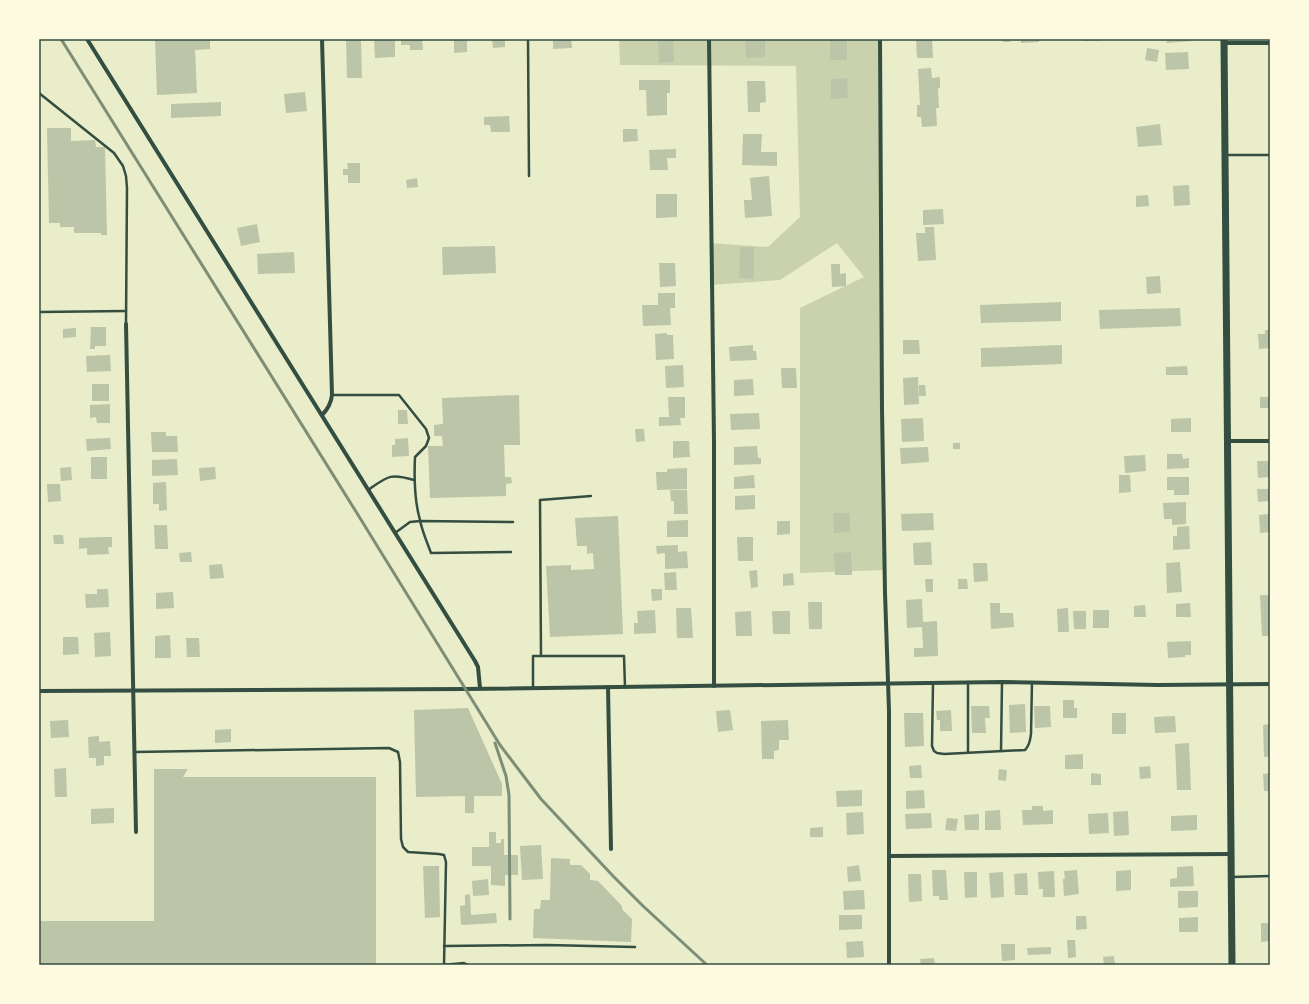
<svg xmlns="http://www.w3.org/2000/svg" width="1309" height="1004" viewBox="0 0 1309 1004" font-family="Barlow,sans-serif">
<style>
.green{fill:#cad2ad}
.building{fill:#bcc5a7}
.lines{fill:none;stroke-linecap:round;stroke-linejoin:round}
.service{stroke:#344e41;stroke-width:2.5}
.minor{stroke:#344e41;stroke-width:4}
.secondary{stroke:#344e41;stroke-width:7}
.rail{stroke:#7c8e77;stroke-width:3}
.neatline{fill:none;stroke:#344e41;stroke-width:1.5}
</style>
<rect width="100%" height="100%" fill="#e9edc9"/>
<!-- green -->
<path class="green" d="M619 39H878L884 570 800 573V308L864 277 837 243 780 280 710 285V243L768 247 800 217 796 66 620 65Z"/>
<!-- building -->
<g class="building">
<path d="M155 39H210V49L195 50 197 93 157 95Z"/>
<path d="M346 39H361L362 78H347Z"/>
<path d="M374 39H395V57L375 58Z"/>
<path d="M401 39H422L423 50H410V45H401Z"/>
<path d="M454 39H467V52L454 53Z"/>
<path d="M492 39H505V47L493 48Z"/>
<path d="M553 39H571L572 48 553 49Z"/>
<path d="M658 39H673L674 62 659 63Z"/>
<path d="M745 39H765V57L746 58Z"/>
<rect x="830" y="39" width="17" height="21"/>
<path d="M916 39H932L933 58H917Z"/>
<rect x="1003" y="39" width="7" height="3"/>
<path d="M1021 39H1039V42L1021 43Z"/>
<rect x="1084" y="39" width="15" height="2"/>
<path d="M1166 39H1191V41L1167 43Z"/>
<path d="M1147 48 1159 50 1157 62 1145 60Z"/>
<path d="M1188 52 1189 69 1166 70 1165 53Z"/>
<path d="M931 68 932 78 940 77V88H938L939 108H936L937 126 922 127 921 117H917V105H920L918 69Z"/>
<path d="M847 78 848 98 831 99V79Z"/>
<path d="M639 80H670V93H667V115L647 116 646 90H639Z"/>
<path d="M747 81H765L766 102 760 103V112H748Z"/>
<path d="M305 92 307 111 286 113 284 94Z"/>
<path d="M221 102V116L171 118V104Z"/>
<path d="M509 116 510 132H491L490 125H484V117Z"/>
<path d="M1160 124 1162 145 1138 147 1136 127Z"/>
<path d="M47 128H71V141L95 140 96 147H105L107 235H101V233H74V227H60V223H49Z"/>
<path d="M623 129H637L638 141 623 142Z"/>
<path d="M743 134H762L761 152H777V166L742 165Z"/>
<path d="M676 149V158H667L668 170H650L649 150Z"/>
<path d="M347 163H360V183H348V175H343V169H348Z"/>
<path d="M769 176 772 216 745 218 744 200H752L750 178Z"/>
<path d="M417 178 418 187 407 188 406 180Z"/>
<path d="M1189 185 1190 205 1174 206 1173 186Z"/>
<path d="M656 194H677V217L656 218Z"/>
<path d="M1148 195 1149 206 1136 207V196Z"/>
<path d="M943 209 944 224 923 225V210Z"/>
<path d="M257 224 260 242 241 246 237 228Z"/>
<path d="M925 227H934L936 260 918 261 916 233H925Z"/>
<path d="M495 246 496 273 443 275 442 247Z"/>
<path d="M740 247H754V279L739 278Z"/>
<path d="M294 252 295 273 258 274 257 254Z"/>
<path d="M659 263H675L676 286 660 287Z"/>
<path d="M831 264H840V274L846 273V286L832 287Z"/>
<path d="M1160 276 1161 293 1147 294 1146 277Z"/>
<path d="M658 293H675V308H670L671 325 643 326 642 305H658Z"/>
<path d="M1061 302V321L981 323 980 305Z"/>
<path d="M1180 308 1181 326 1100 329 1099 310Z"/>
<path d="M91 327H106V346H95V349H90Z"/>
<path d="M76 328V337L63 338V329Z"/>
<path d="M1265 330H1270V348L1259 349 1258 334H1265Z"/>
<path d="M667 333V335H673L674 359 656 360 655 334Z"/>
<path d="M903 340H919L920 354H903Z"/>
<path d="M753 345V351H756L757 360 730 361 729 347Z"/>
<path d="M1062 345V364L981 367V348Z"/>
<path d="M110 355 111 371 87 372 86 356Z"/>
<path d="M683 365 684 387 666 388 665 366Z"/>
<path d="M1187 366 1188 375H1166V367Z"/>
<path d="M781 368H796L797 388H782Z"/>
<path d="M918 377 919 404 904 405 903 378Z"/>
<path d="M753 379 754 395 734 396V380Z"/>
<rect x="92" y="384" width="17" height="17"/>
<path d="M919 385H925L926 396H919Z"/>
<path d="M519 395 520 445H504L505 477H511L512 483 506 484V496L430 498 428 446H443L442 436H434V425L443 424 442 398Z"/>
<path d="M668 397H685V418H680L681 425 659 426V417H669Z"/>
<rect x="1260" y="397" width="10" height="11"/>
<path d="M110 404V423H97L96 417 90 418V405Z"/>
<path d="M398 410H407L408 424H398Z"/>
<path d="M759 413 760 429 731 430 730 414Z"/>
<path d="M923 418 924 441 902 442 901 419Z"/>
<path d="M1191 418V432H1171V419Z"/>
<path d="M635 429H644L645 441 636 442Z"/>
<path d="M151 432H166V436H177L178 452H152Z"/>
<path d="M110 438 111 449 87 451 86 439Z"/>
<path d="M408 438 409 456 392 457V445H395V439Z"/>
<path d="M673 441H689L690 457 673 458Z"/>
<rect x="953" y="443" width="7" height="6"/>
<path d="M757 446 758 458H761V464L734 465V447Z"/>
<path d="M928 447 929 462 901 464 900 448Z"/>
<path d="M1167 454H1182L1183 459 1189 458V468L1167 469Z"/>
<path d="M1145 455 1146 471 1125 473 1124 456Z"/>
<rect x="91" y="457" width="16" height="22"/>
<path d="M177 459 178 475 152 476V460Z"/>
<path d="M1257 461H1270V477L1258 478Z"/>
<path d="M71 467 72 480 61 481 60 468Z"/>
<path d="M215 467 216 479 200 481 199 468Z"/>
<path d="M687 468V489L657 490 656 472H667V469Z"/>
<path d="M754 475 755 488 734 489V477Z"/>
<path d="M1119 475H1130L1131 492 1119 493Z"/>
<path d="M1167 477H1189V495H1174V490H1167Z"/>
<path d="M166 482 167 510 159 511V504H153V483Z"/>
<path d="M47 484H60L61 501 48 502Z"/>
<path d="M1257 489H1270V501L1258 502Z"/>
<path d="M670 490H687L688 514H674V501H671Z"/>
<path d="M755 495V509L735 510V496Z"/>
<path d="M1186 502V524L1172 525V519H1164L1163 503Z"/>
<path d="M833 513H850V532L834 533Z"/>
<path d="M933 513 934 530 902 531 901 514Z"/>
<path d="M1270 514V532L1260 533 1259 515Z"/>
<path d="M618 516 623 634 550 637 546 566 571 565V570L594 569 593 553 587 554V546H577L575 518Z"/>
<path d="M688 520V537H667V521Z"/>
<path d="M777 521H790V534L777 535Z"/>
<path d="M154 525H167L168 549H155Z"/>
<path d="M1189 526 1190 549 1173 550V536H1177V527Z"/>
<path d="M53 535H63L64 544H54Z"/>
<path d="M103 537H112V547H108L109 554 87 555V548L79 549V538Z"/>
<path d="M737 537H753V561H738Z"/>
<path d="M931 542 932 565H914L913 543Z"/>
<path d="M678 545V552L687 551 688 568 665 569V553L657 554 656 546Z"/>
<path d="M191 552 192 562H180L179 553Z"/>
<path d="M851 552 852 575H835L834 553Z"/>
<path d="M1180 562 1182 592 1167 593 1166 563Z"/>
<path d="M973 563H987L988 581 974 582Z"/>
<path d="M222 564 224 578 210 579 209 565Z"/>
<path d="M757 570 758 587 751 588 749 571Z"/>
<path d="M676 572 677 590H665L664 573Z"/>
<path d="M793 573 794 585 783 586V574Z"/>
<path d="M925 579H933V592H926Z"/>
<path d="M958 579H967L968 589H958Z"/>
<path d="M97 589H108L109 607 86 608 85 594H97Z"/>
<path d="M651 589H662V600L652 601Z"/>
<path d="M173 592 174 608 156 609V593Z"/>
<path d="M1260 595H1270V636H1262Z"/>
<path d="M922 599 923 622 937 621 938 656 914 657V648H923L922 627 907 628 906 600Z"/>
<path d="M808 602H822V629H809Z"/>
<path d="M990 603H1000V613H1013L1014 627 991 629Z"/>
<path d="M1190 603 1191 617H1176V604Z"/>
<path d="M1145 605 1146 617H1134V606Z"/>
<path d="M676 608H691L693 638H677Z"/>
<path d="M1068 608 1069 632H1058L1057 609Z"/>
<path d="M655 610 656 633 634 634V623H638L637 611Z"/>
<rect x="1093" y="610" width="16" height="18"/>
<path d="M751 611 752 636H736L735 612Z"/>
<path d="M772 611H790V634H773Z"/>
<path d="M1073 611H1086V629H1074Z"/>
<path d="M110 632 111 656 95 657 94 633Z"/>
<path d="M170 635 171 658H155V636Z"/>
<path d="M63 637H78L79 654 63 655Z"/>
<path d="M186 638H199L200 657H187Z"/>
<path d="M1191 641V655H1185V657L1168 658 1167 642Z"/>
<path d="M1063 700H1074V708H1077V718H1063Z"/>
<path d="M1025 704 1026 732 1010 733 1009 705Z"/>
<path d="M971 706H989L990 718H985L986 733H972Z"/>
<path d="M1034 706H1050L1051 727 1035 728Z"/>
<path d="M468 708 502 784V796H474V813H465V796L416 797 414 710Z"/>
<path d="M730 710 733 730 718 732 716 711Z"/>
<path d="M951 710 952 731H940V720H937L936 711Z"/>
<path d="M904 713H923L924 746 905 747Z"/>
<rect x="1112" y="713" width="14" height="21"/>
<path d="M1175 716 1176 732 1155 733 1154 717Z"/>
<path d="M68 720 69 737 51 738 50 721Z"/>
<path d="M788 720 789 740H779V750L774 751V759H762L761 721Z"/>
<path d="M1270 724V757H1264L1263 725Z"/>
<path d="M231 729V742L215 743V730Z"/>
<path d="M99 736V742L110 741 111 756H104V765L96 766V758H89L88 737Z"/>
<path d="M1189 743 1191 790H1177L1175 744Z"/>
<path d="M1083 754V769H1065V755Z"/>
<path d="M921 765 922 778H910L909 766Z"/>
<path d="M1150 766 1151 778 1140 779 1139 767Z"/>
<path d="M66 768 67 797H55L54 769Z"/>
<path d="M154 769H188L183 777H376V965H39V921H154Z"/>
<path d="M999 769 1007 770 1006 781 998 780Z"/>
<path d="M1091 773 1101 774V785H1091Z"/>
<path d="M1270 773V791H1264L1263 774Z"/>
<path d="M862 790V806L837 807 836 791Z"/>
<path d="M924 790 925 808 906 809V791Z"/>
<path d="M1032 806H1043V811L1053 810V824L1023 825 1022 810H1032Z"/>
<path d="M114 808V823L91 824V809Z"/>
<path d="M1000 810 1001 830H985V811Z"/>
<path d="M1128 811 1129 835 1114 836 1113 812Z"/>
<path d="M863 812 864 834 847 835 846 813Z"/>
<path d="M931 813 932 828 906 829 905 814Z"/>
<path d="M1108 813 1109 833 1089 834 1088 814Z"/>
<path d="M979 814V830H965L964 815Z"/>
<path d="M1197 815V830L1171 831V816Z"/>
<path d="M947 818 958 819 956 831 945 830Z"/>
<path d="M823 827V837H810V828Z"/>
<path d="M489 832H496V843H501V839H504V855H518V875H505V886L491 885V866H472V847H489Z"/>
<path d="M541 845 543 879 522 880 520 846Z"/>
<path d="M551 858 570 859V865H581L590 874V880L598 881 622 906V909L632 919 631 942 533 938 534 909H540L541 900H550Z"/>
<path d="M859 865 861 881 848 882 847 867Z"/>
<path d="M423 866H439L440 917 425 918Z"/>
<path d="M1193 866 1194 886 1170 887V879L1177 878V867Z"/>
<path d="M932 870H946L948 900H939V896H933Z"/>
<path d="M1077 870 1079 894 1064 896 1063 879H1065L1064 871Z"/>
<path d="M1131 870V890L1116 891V871Z"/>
<path d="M1054 871 1055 897H1043V889H1039L1038 872Z"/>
<path d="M964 872H977V897L965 898Z"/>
<path d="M1003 872 1004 897 991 898 989 873Z"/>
<path d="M1027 873 1028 895H1015L1014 874Z"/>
<path d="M908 874H921L922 901 909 902Z"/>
<path d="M488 879 489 895 473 896 472 881Z"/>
<path d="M864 890 865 909 844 910 843 891Z"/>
<path d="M1178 891H1198V907L1178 908Z"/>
<path d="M470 894 471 915 496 913 497 923 461 925 460 906 465 905V895Z"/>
<path d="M839 915H862V929L839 930Z"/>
<path d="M1076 916H1086L1087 929 1076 930Z"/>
<path d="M1198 917V932H1179V918Z"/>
<path d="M1261 923H1270V941L1261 942Z"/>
<path d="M1067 940H1075L1076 957 1068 958Z"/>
<path d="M863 941 864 957 847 958 846 942Z"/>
<path d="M1001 944H1015V960L1002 961Z"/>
<path d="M1051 947V954L1028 955 1027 948Z"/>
<path d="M1114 956 1115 965H1104L1103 957Z"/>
<path d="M934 958 935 965H921L920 959Z"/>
</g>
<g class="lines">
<!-- service -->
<g class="service">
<path d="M528 39 529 176"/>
<path d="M39 93 114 153 123 166 126 176 127 188 126 324"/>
<path d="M1225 155H1270"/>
<path d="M39 312 126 311"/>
<path d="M332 395H399L426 429 429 438 426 446 415 457C414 478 414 499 420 520 422 531 427 542 431 553L511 552"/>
<path d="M368 490C388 476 390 473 414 480"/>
<path d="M395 533 410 522 420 521 513 522"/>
<path d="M541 656 540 500 591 496"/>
<path d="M968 682V752"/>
<path d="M933 683 932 746 934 751 937 753 944 754 1025 750C1030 745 1030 740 1031 734L1032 682"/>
<path d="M533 688V656H624L625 687"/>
<path d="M1001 751 1002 682"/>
<path d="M135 752 389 748 398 752 400 762 401 839 403 847 408 852 439 854 444 855 446 862 444 965"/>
<path d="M1232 877 1270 876"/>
<path d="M444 946 547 945 635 947"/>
<path d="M442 965 464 963 468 965"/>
</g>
<!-- minor -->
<g class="minor">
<path d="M87 39 475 661 478 667 480 688"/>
<path d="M322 39 332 395C331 404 328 409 322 415"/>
<path d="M709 39 714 441V686"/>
<path d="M880 39 882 409 885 593 889 711V965"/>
<path d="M1224 43H1270"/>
<path d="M126 324 136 832"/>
<path d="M1228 441H1270"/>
<path d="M608 687 611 849"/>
<path d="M39 691 466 689 1002 682 1158 685 1270 684"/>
<path d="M889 856 1231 854"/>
</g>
<!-- secondary -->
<path class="secondary" d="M1224 39 1232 965"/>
<!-- rail -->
<g class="rail">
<path d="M61 39 355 510 500 745 541 799 613 876 643 906 707 965"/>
<path d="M495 743 506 776 509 795 510 919"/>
</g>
</g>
<!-- border -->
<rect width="1309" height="1004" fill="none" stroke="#fefae0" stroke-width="80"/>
<rect x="40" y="40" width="1229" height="924" class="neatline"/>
</svg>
